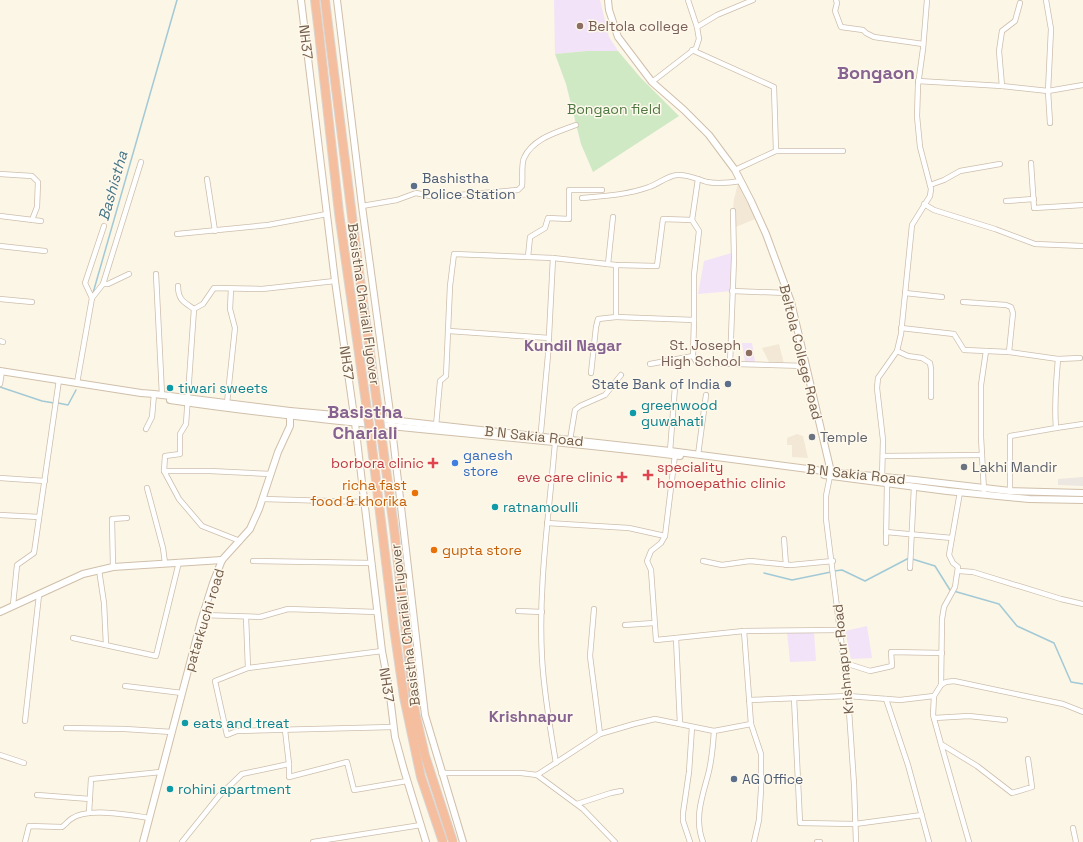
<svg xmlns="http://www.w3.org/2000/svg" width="1083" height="842" viewBox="0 0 1083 842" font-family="'Space Grotesk',sans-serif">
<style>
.residential{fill:#f3e8d5}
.industrial{fill:#ece7e0}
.education{fill:#f2e3f8}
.green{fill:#d0e9c5}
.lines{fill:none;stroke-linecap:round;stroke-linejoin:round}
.stream{stroke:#a2c9d6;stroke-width:1.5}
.street-casing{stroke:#cdbead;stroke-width:6}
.secondary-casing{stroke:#d0bfaa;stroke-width:8}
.highway-casing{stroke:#dbd5d0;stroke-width:10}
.street{stroke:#fff;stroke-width:4.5}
.secondary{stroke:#fff;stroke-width:6}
.highway{stroke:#f4be9f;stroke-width:8}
.highway-bridge-casing{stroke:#dbd5d0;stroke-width:10;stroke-linecap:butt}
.highway-bridge{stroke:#f4be9f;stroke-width:8}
.education-dot{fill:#8d6e63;stroke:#fef9ec;stroke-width:1.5}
.service-dot{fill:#5c6f8a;stroke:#fef9ec;stroke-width:1.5}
.culture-dot{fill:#0f9aa8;stroke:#fef9ec;stroke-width:1.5}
.worship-dot{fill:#6b7280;stroke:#fef9ec;stroke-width:1.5}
.health-dot{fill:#e0444e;stroke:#fef9ec;stroke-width:1.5}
.shop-dot{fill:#3f7fe0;stroke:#fef9ec;stroke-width:1.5}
.food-dot{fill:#e8710a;stroke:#fef9ec;stroke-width:1.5}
.labels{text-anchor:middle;stroke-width:3;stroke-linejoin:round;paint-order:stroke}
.education-label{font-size:14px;fill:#785e54;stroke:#fef9ec;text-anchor:start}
.street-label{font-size:14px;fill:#745e4c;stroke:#fef9ec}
.park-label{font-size:14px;fill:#4e7943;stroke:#fef9ec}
.service-label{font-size:14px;fill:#4e5e75;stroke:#fef9ec;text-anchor:start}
.culture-label{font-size:14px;fill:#0d838f;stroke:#fef9ec;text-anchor:start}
.worship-label{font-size:14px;fill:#5b616d;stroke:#fef9ec;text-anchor:start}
.shop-label{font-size:14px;fill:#366cbe;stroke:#fef9ec;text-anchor:start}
.health-label{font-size:14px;fill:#be3a42;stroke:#fef9ec;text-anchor:end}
.food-label{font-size:14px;fill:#c56008;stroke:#fef9ec;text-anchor:end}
.water-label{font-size:15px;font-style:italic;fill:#467587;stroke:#fef9ec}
.quarter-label{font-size:16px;font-weight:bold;fill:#866390;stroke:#fef9ec}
.district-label{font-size:18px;font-weight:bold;fill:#866390;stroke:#fef9ec}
</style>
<rect width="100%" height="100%" fill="#fcf6e6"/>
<!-- residential -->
<g class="residential">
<path d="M738 184 755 219 731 229 734 199Z"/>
<path d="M779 344 784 364 769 362 762 348Z"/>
<path d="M797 434 803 436 808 458 792 457V445H787V438Z"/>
</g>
<!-- industrial -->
<path class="industrial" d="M1083 477V486L1058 485V479Z"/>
<!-- education -->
<g class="education">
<path d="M554 0H600L609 37 618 51H586L555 54Z"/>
<path d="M735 252 732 291 698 294 704 261Z"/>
<path d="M742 343H752L755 362H745Z"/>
<path d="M867 626 872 658 851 659 845 631Z"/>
<path d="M787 631 814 632 816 661 790 662Z"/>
</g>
<!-- green -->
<path class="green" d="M586 51H618L640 77 679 116 593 172 581 144 566 84 555 54Z"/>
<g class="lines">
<!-- stream -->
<g class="stream">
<path d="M93 293 177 0"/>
<path d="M0 387 42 401 54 403"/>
<path d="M58 403 68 405 76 390"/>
<path d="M834 571 842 570 865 581 909 558 935 566 950 590 999 604 1017 626 1054 643 1071 682 1083 684"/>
<path d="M764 573 792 580 831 572"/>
</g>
<!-- street casing -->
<g class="street-casing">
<g id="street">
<path d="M836 0 837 3 835 11 841 27 863 30 866 33 874 37 923 44"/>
<path d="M1046 0 1051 29 1048 91 1050 123"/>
<path d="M697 27 717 15 753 0"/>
<path d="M692 50 774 87 776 151 735 170"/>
<path d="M918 81 1002 86 1048 91 1083 85"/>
<path d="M652 82 696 48 699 39 697 27 688 0"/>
<path d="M1002 86 999 51 1002 31 1015 21 1020 3"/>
<path d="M776 151H843"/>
<path d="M1031 163 1034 208 1083 205"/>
<path d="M0 174 32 176 38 182 37 207 32 220"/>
<path d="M207 179 215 231"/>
<path d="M930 185 944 180 960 171 1000 164"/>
<path d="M582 198C604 196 627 195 649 187 658 184 667 176 677 175 687 174 697 179 707 182 718 184 729 183 741 181"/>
<path d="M1006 201 1034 199"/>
<path d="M924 204 934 210 995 229 1035 244 1083 246"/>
<path d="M362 206 397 200 416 193 435 197 518 190 522 186C523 179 521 164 524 158 533 138 558 132 576 125"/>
<path d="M0 216 41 221"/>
<path d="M104 226 85 283 92 298 103 284H108L129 274"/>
<path d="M177 234 268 225 327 214"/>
<path d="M0 246 45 251"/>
<path d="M528 257 530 237 545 228 548 218 569 219V190H602"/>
<path d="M608 264 613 217"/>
<path d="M616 265V317L694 320 693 356 650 364"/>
<path d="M156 274 162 395"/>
<path d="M103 284 141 162"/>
<path d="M178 286C178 300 184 302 194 309"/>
<path d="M732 291 787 293"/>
<path d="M905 293 942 297"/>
<path d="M0 299 32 302"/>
<path d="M963 302 1006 305 1011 307 1013 313 1009 352"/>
<path d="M694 320V275L699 231 692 220 698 179"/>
<path d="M901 328 954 334 964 350 1009 352 1058 359 1080 358"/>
<path d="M449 331 549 338"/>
<path d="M0 341 3 342"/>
<path d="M897 351 908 356 922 358 930 363 931 369V397"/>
<path d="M693 356 697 363 806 366"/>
<path d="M730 364 734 258 733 211"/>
<path d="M591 373 596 327 598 319 616 317"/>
<path d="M77 383 92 298"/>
<path d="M0 384 2 371"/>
<path d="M227 403 235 328 230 309 231 289"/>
<path d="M436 426 440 381 446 376 450 286 454 254 553 258 616 265 657 266 663 219 692 220"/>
<path d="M1056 428 1083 424"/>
<path d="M146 429 152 417 154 394"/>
<path d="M541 431 548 355 553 258"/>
<path d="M570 440 575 410 580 406 605 395 621 375"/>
<path d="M555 443C549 515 538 586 542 658 544 694 550 728 556 763"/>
<path d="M670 451 675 387"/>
<path d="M675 455 665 536 661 543 651 551 647 561 651 570 656 640 744 631 840 630"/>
<path d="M698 455 706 395"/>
<path d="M883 456 982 455"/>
<path d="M164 471 165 456 180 454V434L186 424 194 309 203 304 214 288 262 289 335 281"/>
<path d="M830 476 826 496V519L848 696 854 784 856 842"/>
<path d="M0 478 45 481"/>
<path d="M882 479 883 440 877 388 878 378 897 351 901 334 912 225 930 196 931 189 920 147 917 116 918 85 923 49 927 0"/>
<path d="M147 488 163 548 165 563"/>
<path d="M984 491 981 437V385L986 351"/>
<path d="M1010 491V436L1056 428C1054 405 1056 382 1058 359"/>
<path d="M263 499 364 502"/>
<path d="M0 515 39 517"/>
<path d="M547 523 629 528 665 536"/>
<path d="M886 532 952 538"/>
<path d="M784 539 786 565"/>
<path d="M240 541 202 526 179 499 164 471H210L271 474"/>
<path d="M886 543 887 483"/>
<path d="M253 561 372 563"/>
<path d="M703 561 722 565 750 561 791 565 833 561"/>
<path d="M113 567 112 519 127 518"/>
<path d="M910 568 914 487"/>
<path d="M99 570 104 603 106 645"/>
<path d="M959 571 973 572 1061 599 1083 604"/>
<path d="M13 605 17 565 34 553 59 380"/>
<path d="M594 609 590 656 600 734"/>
<path d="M518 611 542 612"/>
<path d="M203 615 260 617 288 609 377 612"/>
<path d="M246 617 248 668 382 651"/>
<path d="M625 625 654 623"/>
<path d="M744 631 751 724 761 754V790L759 820 754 842"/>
<path d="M73 638 156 656 179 562"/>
<path d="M676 638 680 724"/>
<path d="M845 663 870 671 892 666 891 652 942 653"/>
<path d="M248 668 215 681 227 735 237 731 393 727"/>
<path d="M941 685 942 619 944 607 955 587 958 567 953 563 949 555 960 492"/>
<path d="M125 686 182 693"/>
<path d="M794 698 800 823 855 824 922 815"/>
<path d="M886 699 908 765 929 842"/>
<path d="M749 700 848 696 900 700 934 696"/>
<path d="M934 718 969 716 1005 720"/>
<path d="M25 721 39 595"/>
<path d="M66 728 125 729 172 732"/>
<path d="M285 730 289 764V777L347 762 354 790 407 781"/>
<path d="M941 744 969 842"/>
<path d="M0 755 24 763"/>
<path d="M1028 759 1032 787 1012 793 977 766 941 744 933 715 934 696 941 685 946 682 954 681 1063 704 1083 712"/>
<path d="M441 773H521L537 775 600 734 634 724 655 719 714 731 751 724"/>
<path d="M537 775 583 809 615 842"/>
<path d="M37 795 90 799"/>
<path d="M577 804 611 793 621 791"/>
<path d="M89 813 91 779 161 772"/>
<path d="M1073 828 1076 842"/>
<path d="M25 842 29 826 62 827C65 825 68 821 71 819 87 807 130 815 149 818"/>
<path d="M182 842 219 796 242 774 289 764"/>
<path d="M313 842 421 825"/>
<path d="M690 842 683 821V813L689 772 692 727"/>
<path d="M703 842C694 819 702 797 708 775 712 760 713 746 714 731"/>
<path d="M817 842H820"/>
</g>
</g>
<!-- secondary casing -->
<g class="secondary-casing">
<g id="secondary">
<path d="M301 0 335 281 355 423 382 651 389 688 395 737 404 770 426 842"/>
<path d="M337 0 362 206 391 420 425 715 463 842"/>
<path d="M608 0 609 10 618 37 652 82 684 110 709 135 735 170 751 201 766 234 791 302 831 472 830 476"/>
<path d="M0 371 141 393 154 394 290 411 391 420 670 451 831 472 915 480 1010 491 1083 493"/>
<path d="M170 400C340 425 510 435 680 456"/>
<path d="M824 475 947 491 1029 499 1083 500"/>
<path d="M0 612 83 574 113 567 222 560"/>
<path d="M143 842 201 621 213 583 222 560 250 529 259 509 278 452 290 426V411"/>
</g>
</g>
<!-- highway casing -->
<g class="highway-casing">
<g id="highway">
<path d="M315 0 319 33"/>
<path d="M325 0 329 33"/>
</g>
</g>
<!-- street -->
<use href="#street" class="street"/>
<!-- secondary -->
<use href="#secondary" class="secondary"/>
<!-- highway -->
<use href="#highway" class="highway"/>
<!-- highway-bridge casing -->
<g class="highway-bridge-casing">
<g id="highway-bridge">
<path d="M319 33 339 213 370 431 394 628 404 697 421 777 443 842"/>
<path d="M329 33 359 272 394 528 415 712 425 756 453 842"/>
</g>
</g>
<!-- highway-bridge -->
<use href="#highway-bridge" class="highway-bridge"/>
</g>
<!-- markers -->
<g class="education-dot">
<circle cx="580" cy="26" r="4"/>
<circle cx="749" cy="353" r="4"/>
</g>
<g class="service-dot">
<circle cx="414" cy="186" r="4"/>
<circle cx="728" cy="384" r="4"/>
<circle cx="734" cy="779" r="4"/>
</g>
<g class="culture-dot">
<circle cx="170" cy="388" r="4"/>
<circle cx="633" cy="413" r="4"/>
<circle cx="495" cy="507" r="4"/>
<circle cx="185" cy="723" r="4"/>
<circle cx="170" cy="789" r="4"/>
</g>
<g class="worship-dot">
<circle cx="812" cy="437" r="4"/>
<circle cx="964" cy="467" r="4"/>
</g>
<g class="health-dot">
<path d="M431 457h4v4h4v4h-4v4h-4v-4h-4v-4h4z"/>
<path d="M646 469h4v4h4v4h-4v4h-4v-4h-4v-4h4z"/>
<path d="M620 471h4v4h4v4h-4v4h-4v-4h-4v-4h4z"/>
</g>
<circle class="shop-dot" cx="455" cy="463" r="4"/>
<g class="food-dot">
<circle cx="415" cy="493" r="4"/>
<circle cx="434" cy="550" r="4"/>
</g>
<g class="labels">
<!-- education labels -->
<g class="education-label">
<text x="588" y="31">Beltola college</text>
<text x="741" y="350" text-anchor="end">St. Joseph<tspan x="741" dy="16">High School</tspan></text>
</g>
<!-- street labels -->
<g class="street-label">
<text transform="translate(306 42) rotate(83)" y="5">NH37</text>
<text transform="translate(364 304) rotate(82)" y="5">Basistha Chariali Flyover</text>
<text transform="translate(801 352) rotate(76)" y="5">Beltola College Road</text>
<text transform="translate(347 363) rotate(82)" y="5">NH37</text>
<text transform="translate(534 436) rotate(6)" y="5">B N Sakia Road</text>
<text transform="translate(856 474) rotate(6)" y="5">B N Sakia Road</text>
<text transform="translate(204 620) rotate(-73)" y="5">patarkuchi road</text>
<text transform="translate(405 625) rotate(-97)" y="5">Basistha Chariali Flyover</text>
<text transform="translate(843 659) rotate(-96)" y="5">Krishnapur Road</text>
<text transform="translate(387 685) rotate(81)" y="5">NH37</text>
</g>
<!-- park labels -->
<g class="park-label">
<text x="614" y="114">Bongaon field</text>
</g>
<!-- service labels -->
<g class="service-label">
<text x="422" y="183">Bashistha<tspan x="422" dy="16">Police Station</tspan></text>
<text x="720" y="389" text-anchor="end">State Bank of India</text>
<text x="742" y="784">AG Office</text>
</g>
<!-- culture labels -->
<g class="culture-label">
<text x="178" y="393">tiwari sweets</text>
<text x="641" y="410">greenwood<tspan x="641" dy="16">guwahati</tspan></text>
<text x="503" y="512">ratnamoulli</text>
<text x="193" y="728">eats and treat</text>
<text x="178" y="794">rohini apartment</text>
</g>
<!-- worship labels -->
<g class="worship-label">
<text x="820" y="442">Temple</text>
<text x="972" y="472">Lakhi Mandir</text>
</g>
<!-- shop labels -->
<g class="shop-label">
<text x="463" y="460">ganesh<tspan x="463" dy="16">store</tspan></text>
</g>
<!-- health labels -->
<g class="health-label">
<text x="424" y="468">borbora clinic</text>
<text x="657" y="472" text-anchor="start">speciality<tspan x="657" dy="16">homoepathic clinic</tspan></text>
<text x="613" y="482">eve care clinic</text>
</g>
<!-- food labels -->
<g class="food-label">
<text x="407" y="490">richa fast<tspan x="407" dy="16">food &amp; khorika</tspan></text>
<text x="442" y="555" text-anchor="start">gupta store</text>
</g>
<!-- water labels -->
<g class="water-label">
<text transform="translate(113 186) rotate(-74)" y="5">Bashistha</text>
</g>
<!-- quarter labels -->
<g class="quarter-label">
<text x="573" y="351">Kundil Nagar</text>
<text x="531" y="722">Krishnapur</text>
</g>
<!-- district labels -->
<g class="district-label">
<text x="876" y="79">Bongaon</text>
<text x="365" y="418">Basistha<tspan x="365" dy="21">Chariali</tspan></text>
</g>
</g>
</svg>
